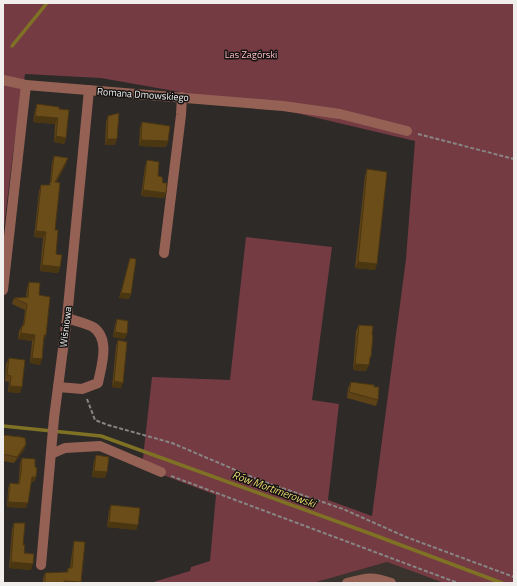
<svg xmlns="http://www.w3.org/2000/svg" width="517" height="586" viewBox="0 0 517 586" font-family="'Titillium Web',sans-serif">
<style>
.built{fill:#3a322c}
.green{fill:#753b43}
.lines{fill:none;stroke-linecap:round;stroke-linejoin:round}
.stream{stroke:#7f7224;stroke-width:3.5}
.path{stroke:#888684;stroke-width:2;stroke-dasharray:4 2;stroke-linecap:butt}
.minor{stroke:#956155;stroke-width:10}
.wall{fill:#5c4216}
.shaded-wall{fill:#4b3612}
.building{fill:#6b4d1a;stroke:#4b3612}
.labels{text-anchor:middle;stroke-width:3;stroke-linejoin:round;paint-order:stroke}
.park-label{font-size:10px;fill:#febcc3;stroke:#141312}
.street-label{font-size:10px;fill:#f1efee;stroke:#141312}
.water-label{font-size:11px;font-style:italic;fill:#f0dc73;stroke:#141312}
</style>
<rect width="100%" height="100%" fill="#2d2a28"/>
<!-- built -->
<path class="built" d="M387 562 444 583H313Z"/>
<!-- green -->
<path class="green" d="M3 3H514V583H444L387 562 313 583H150L190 571 191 567 210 561 216 495 142 467 152 377 230 380 246 237 332 247 312 400 339 404 328 500 372 516 406 259 415 141 292 112 101 78 25 74 13 153 3 235Z"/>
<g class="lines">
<!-- stream -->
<g class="stream">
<path d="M12 46 47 3"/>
<path d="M3 426 101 436 366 532 502 583"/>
</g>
<!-- path -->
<g class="path">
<path d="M418 134 514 159"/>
<path d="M87 399 95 420 108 425 172 443 259 480 343 509 406 537 514 577"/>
<path d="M171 476 458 583"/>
</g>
<!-- minor -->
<g class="minor">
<path d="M3 80 26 85 283 106 340 114 407 131"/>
<path d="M164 253 181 115 182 97"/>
<path d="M3 290 26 85"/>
<path d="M58 387 82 389 98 383C101 367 111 339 93 327 86 323 75 321 67 318"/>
<path d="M51 454 65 448 100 446 161 472"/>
<path d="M41 565 54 418 67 318 89 90"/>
<path d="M347 583C366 578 372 576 391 583"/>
</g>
</g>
<!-- wall -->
<g class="wall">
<path d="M37 104 59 109 66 138 64 144 54 142 55 124 33 122 35 110Z"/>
<path d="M108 116 115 145H105L106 122Z"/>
<path d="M142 122 168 141 166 147 139 146 140 128Z"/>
<path d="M54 156 66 164 56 183 55 230 56 254 60 267 58 273 40 271 43 238 34 237 39 191 41 185H49L50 183 52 162Z"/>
<path d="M147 160 163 183 166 193 164 198 141 196 145 166Z"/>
<path d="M367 169 375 270 355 268 365 175Z"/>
<path d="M130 258 131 294 129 299 119 298Z"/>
<path d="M29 282 39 295 46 335 44 340H43L40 365 30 363 32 341 18 339 19 331 22 326 23 325 25 310 12 304 14 298 26 297 27 288Z"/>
<path d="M117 319 125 339 113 337 115 324Z"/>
<path d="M359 325 369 362 366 371 353 370 356 331Z"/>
<path d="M118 340 121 388 112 387 116 346Z"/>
<path d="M9 358 22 387 20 393 8 392 9 382 5 381 6 364Z"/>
<path d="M351 382 378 400 376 406 347 398 348 388Z"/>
<path d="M3 435 26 444 24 450 14 463 3 461Z"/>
<path d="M96 455 105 478 92 477 94 461Z"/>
<path d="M22 458 35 467 36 477 34 482H31L26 508 7 507 8 488 10 483 18 484 19 478 20 463Z"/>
<path d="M111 505 138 525 136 530 107 527 109 510Z"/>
<path d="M14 523 24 553 31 570 9 568 12 529Z"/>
<path d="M74 541 81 583H43V578L45 573 67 572 68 568H70L73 545Z"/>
</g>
<!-- shaded-wall -->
<g class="shaded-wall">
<path d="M35 116 58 118 55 124 33 122Z"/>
<path d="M56 136 66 138 64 144 54 142Z"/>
<path d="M107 139H117L115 145H105Z"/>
<path d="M141 140 168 141 166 147 139 146Z"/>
<path d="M68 158 66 164 53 188 55 182Z"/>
<path d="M143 190 166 193 164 198 141 196Z"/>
<path d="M36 231 46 232 43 238 34 237Z"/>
<path d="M358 262 377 264 375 270 355 268Z"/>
<path d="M42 265 60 267 58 273 40 271Z"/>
<path d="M121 293 131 294 129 299 119 298Z"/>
<path d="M115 332 127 334 125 339 113 337Z"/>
<path d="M21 333 35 335 32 341 18 339Z"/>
<path d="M44 335H46L44 340H42Z"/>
<path d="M32 358 42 359 40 365 30 363Z"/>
<path d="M355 364 369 365 366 371 353 370Z"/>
<path d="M114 381 123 383 121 388 112 387Z"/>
<path d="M10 386 22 387 20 393 8 392Z"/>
<path d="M26 444 24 450 14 463 17 457Z"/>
<path d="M94 471 107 472 105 478 92 477Z"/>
<path d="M32 477H36L34 482H30Z"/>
<path d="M8 502 28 503 26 508 7 507Z"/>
<path d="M109 522 138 525 136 530 107 527Z"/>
<path d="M11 562 33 564 31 570 9 568Z"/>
<path d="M64 581 81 582V583H63Z"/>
</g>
<!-- building -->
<g class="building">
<path d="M37 104 59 107V109L69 110 66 138 56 136 58 118 35 116Z"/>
<path d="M119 113 117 139H107L108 116Z"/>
<path d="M142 122 170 126 168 141 141 140Z"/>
<path d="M54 156 68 158 55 182 60 183 55 230H58L56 254 62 255 60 267 42 265 46 232 36 231 41 185H50V182H51Z"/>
<path d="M147 160 159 162 158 176 162 177 163 183H167L166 193 143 190Z"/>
<path d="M367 169 387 172 377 264 358 262Z"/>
<path d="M130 258 136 259 131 294 121 293Z"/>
<path d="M29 282 40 283 39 295 50 297 46 335H44L42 359 32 358 35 335 21 333 22 326 24 325 27 304 14 298 28 297Z"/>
<path d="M117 319 128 321 127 334 115 332Z"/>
<path d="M359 325 373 326 372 335H373L371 357H370L369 365 355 364Z"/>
<path d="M118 340 127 342 123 383 114 381Z"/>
<path d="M9 358 25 360 22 387 10 386 11 376 7 375Z"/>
<path d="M351 382 374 385V387H379L378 400 349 392Z"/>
<path d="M3 435 21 437 25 438 26 444 17 457 3 454Z"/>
<path d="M96 455 109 457 107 472 94 471Z"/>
<path d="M22 458 35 459V467L37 468 36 477H32L28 503 8 502 10 483 19 484 21 473Z"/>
<path d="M111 505 140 508 138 525 109 522Z"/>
<path d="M14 523H25L23 545H25L24 553 34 554 33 564 11 562Z"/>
<path d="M74 541 85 542 81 582 64 581V583H45V573L68 572V568H72Z"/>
</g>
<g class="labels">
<!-- park labels -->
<g class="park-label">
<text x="251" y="58">Las Zagórski</text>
</g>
<!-- street labels -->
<g class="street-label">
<text transform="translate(143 94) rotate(4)" y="4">Romana Dmowskiego</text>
<text transform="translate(65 327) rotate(-83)" y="4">Wiśniowa</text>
</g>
<!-- water labels -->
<g class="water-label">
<text transform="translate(274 489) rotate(20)" y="4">Rów Mortimerowski</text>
</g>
</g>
<!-- border -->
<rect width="517" height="586" fill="none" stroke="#f1efee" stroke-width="8"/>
</svg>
